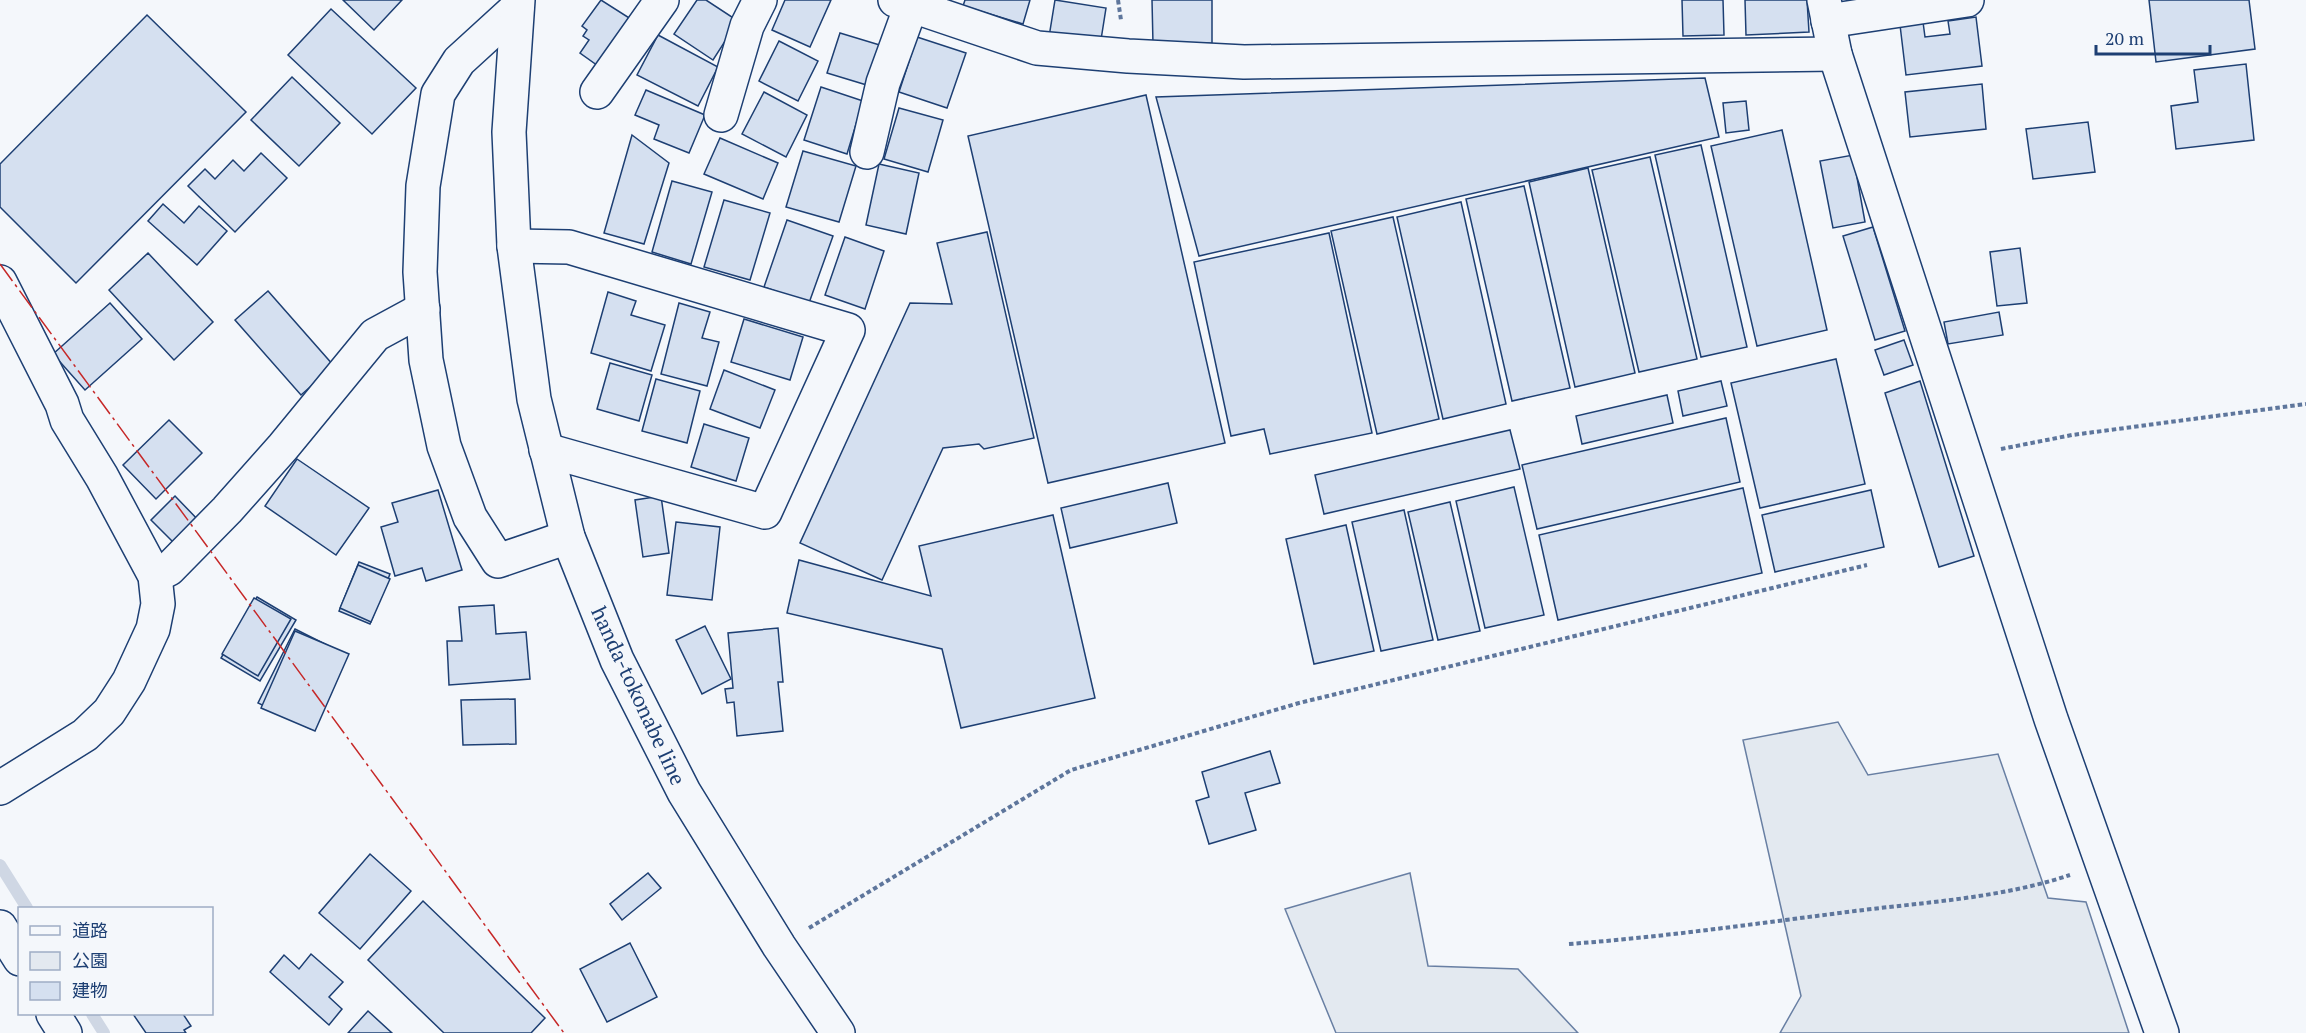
<svg xmlns="http://www.w3.org/2000/svg" width="2306" height="1033" viewBox="0 0 2306 1033" font-family="'PT Serif','Noto Sans JP',serif">
<style>
.green{fill:#e3e9f0;stroke:#687fa3;stroke-width:1.5}
.lines{fill:none;stroke-linecap:round;stroke-linejoin:round}
.stream{stroke:#cfd7e4;stroke-width:12}
.building{fill:#d5e0f0;stroke:#1d3f73;stroke-width:1.5}
.street-casing{stroke:#1d3f73;stroke-width:36}
.primary-casing{stroke:#1d3f73;stroke-width:36}
.path{stroke:#5e769c;stroke-width:4;stroke-dasharray:4.5 3;stroke-linecap:butt}
.street{stroke:#f4f7fb;stroke-width:33}
.primary{stroke:#f4f7fb;stroke-width:33}
.power{stroke:#c62828;stroke-width:1.5;stroke-dasharray:21 4.5 3 4.5;stroke-linecap:butt}
.labels{text-anchor:middle;stroke-width:4.5;stroke-linejoin:round;paint-order:stroke}
.street-label{font-size:21px;fill:#1d3f73;stroke:#f4f7fb}
</style>
<rect width="100%" height="100%" fill="#f4f7fb"/>
<!-- green -->
<g class="green">
<path d="M1838 722 1868 775 1998 754 2048 898 2086 902 2129 1033H1780L1801 996 1743 740Z"/>
<path d="M1410 873 1428 966 1518 969 1578 1033H1336L1285 909Z"/>
</g>
<g class="lines">
<!-- stream -->
<g class="stream">
<path d="M0 865 27 908"/>
<path d="M92 1014 104 1033"/>
</g>
</g>
<!-- building -->
<g class="building">
<path d="M343 0H402L374 30Z"/>
<path d="M601 0 634 21 601 68 580 53 589 40 583 36 587 30 582 26Z"/>
<path d="M697 0H706L738 21 713 60 674 34Z"/>
<path d="M785 0H831L810 47 772 30Z"/>
<path d="M965 0H1030L1023 24 963 6Z"/>
<path d="M1055 0 1106 8 1100 46 1049 37Z"/>
<path d="M1152 0H1212V43L1153 44Z"/>
<path d="M1682 0H1723L1724 35 1683 36Z"/>
<path d="M1745 0H1807L1809 32 1746 35Z"/>
<path d="M2149 0H2249L2255 49 2156 62Z"/>
<path d="M331 9 416 88 372 134 288 55Z"/>
<path d="M147 15 246 112 76 283 0 207V164Z"/>
<path d="M1976 17 1982 66 1906 75 1900 25 1923 22 1925 37 1950 34 1948 21Z"/>
<path d="M840 33 883 46 870 86 827 73Z"/>
<path d="M658 35 718 67 698 106 637 75Z"/>
<path d="M917 37 966 53 947 108 899 92Z"/>
<path d="M779 41 818 61 798 101 759 81Z"/>
<path d="M2246 64 2254 140 2176 149 2171 106 2198 102 2194 70Z"/>
<path d="M292 77 340 123 299 166 251 120Z"/>
<path d="M1705 78 1719 137 1199 256 1156 97Z"/>
<path d="M1982 84 1986 129 1910 137 1905 92Z"/>
<path d="M821 87 863 101 847 154 804 140Z"/>
<path d="M646 90 705 115 689 153 654 139 659 125 635 115Z"/>
<path d="M764 92 807 115 786 157 742 134Z"/>
<path d="M1146 95 1225 443 1048 483 968 136Z"/>
<path d="M1746 101 1749 130 1726 133 1723 103Z"/>
<path d="M899 108 943 120 928 172 884 159Z"/>
<path d="M2088 122 2095 172 2033 179 2026 129Z"/>
<path d="M1782 130 1827 330 1757 346 1711 146Z"/>
<path d="M632 135 669 163 644 244 604 233Z"/>
<path d="M720 138 778 163 763 199 704 174Z"/>
<path d="M1701 145 1747 347 1701 357 1655 155Z"/>
<path d="M803 151 856 166 839 222 786 207Z"/>
<path d="M261 153 287 178 235 232 188 186 205 169 215 179 233 160 244 171Z"/>
<path d="M1853 155 1865 222 1833 228 1820 161Z"/>
<path d="M1650 157 1697 359 1639 372 1592 170Z"/>
<path d="M879 164 919 173 906 234 866 225Z"/>
<path d="M1588 168 1635 373 1575 387 1529 182Z"/>
<path d="M672 181 712 192 691 264 652 252Z"/>
<path d="M1524 186 1570 388 1512 401 1466 199Z"/>
<path d="M724 200 770 213 750 280 704 267Z"/>
<path d="M1461 202 1506 404 1443 419 1397 217Z"/>
<path d="M163 204 184 223 199 206 227 231 197 265 148 221Z"/>
<path d="M1393 217 1439 419 1377 434 1331 231Z"/>
<path d="M787 220 833 236 809 303 764 287Z"/>
<path d="M1873 227 1905 331 1875 340 1843 236Z"/>
<path d="M987 232 1034 438 984 449 979 444 943 448 882 580 800 543 910 303 952 304 937 243Z"/>
<path d="M1329 233 1372 433 1270 454 1264 429 1231 436 1194 262Z"/>
<path d="M845 237 884 251 865 309 825 295Z"/>
<path d="M2020 248 2027 303 1997 306 1990 252Z"/>
<path d="M148 253 213 322 174 360 109 290Z"/>
<path d="M268 291 334 366 301 395 235 320Z"/>
<path d="M608 292 636 301 631 315 665 325 651 371 591 353Z"/>
<path d="M110 303 142 339 85 390 53 354Z"/>
<path d="M679 303 710 312 702 338 719 342 707 386 661 374Z"/>
<path d="M1999 312 2003 335 1948 344 1944 322Z"/>
<path d="M744 319 803 337 790 380 731 362Z"/>
<path d="M1904 340 1913 365 1884 375 1875 350Z"/>
<path d="M1836 359 1865 484 1760 508 1731 383Z"/>
<path d="M610 363 652 375 639 421 597 409Z"/>
<path d="M724 370 775 390 760 428 710 409Z"/>
<path d="M656 379 700 391 687 443 642 431Z"/>
<path d="M1721 381 1727 406 1683 416 1678 391Z"/>
<path d="M1920 381 1974 556 1939 567 1885 393Z"/>
<path d="M1667 395 1673 423 1582 444 1576 416Z"/>
<path d="M1726 418 1740 482 1537 529 1522 465Z"/>
<path d="M169 420 202 453 156 499 123 465Z"/>
<path d="M704 424 749 438 736 481 691 467Z"/>
<path d="M1510 430 1520 469 1324 514 1315 475Z"/>
<path d="M297 459 369 508 336 555 265 506Z"/>
<path d="M1168 483 1177 523 1070 548 1061 508Z"/>
<path d="M1514 487 1544 615 1485 628 1456 501Z"/>
<path d="M1743 488 1762 573 1558 620 1539 535Z"/>
<path d="M438 490 462 570 426 581 422 568 395 576 381 527 398 522 392 503Z"/>
<path d="M1871 490 1884 547 1775 572 1762 515Z"/>
<path d="M175 496 202 524 179 548 151 520Z"/>
<path d="M661 496 669 553 643 557 635 500Z"/>
<path d="M1450 502 1480 631 1438 640 1408 512Z"/>
<path d="M1404 510 1433 640 1381 651 1352 522Z"/>
<path d="M1053 515 1095 698 961 728 942 649 787 613 799 560 931 596 919 546Z"/>
<path d="M676 522 720 527 712 600 667 595Z"/>
<path d="M1346 525 1374 651 1314 664 1286 539Z"/>
<path d="M359 562 390 574 370 624 339 611Z"/>
<path d="M358 565 390 579 371 622 340 608Z"/>
<path d="M257 597 296 620 260 681 221 658Z"/>
<path d="M254 598 291 619 258 676 222 654Z"/>
<path d="M494 605 496 634 526 632 530 679 449 685 447 641H462L459 607Z"/>
<path d="M705 626 731 679 702 694 676 640Z"/>
<path d="M778 628 783 682H778L783 731 737 736 734 702 727 703 725 689 733 688 728 633Z"/>
<path d="M295 629 347 655 311 729 258 703Z"/>
<path d="M295 631 349 654 315 731 261 708Z"/>
<path d="M515 699 516 744 463 745 461 700Z"/>
<path d="M1270 751 1280 783 1245 793 1256 830 1209 844 1196 801 1209 797 1202 772Z"/>
<path d="M370 854 411 891 360 949 319 913Z"/>
<path d="M648 873 661 888 622 920 610 904Z"/>
<path d="M423 901 545 1018 531 1033H444L368 960Z"/>
<path d="M630 943 657 997 607 1022 580 969Z"/>
<path d="M311 954 343 982 329 997 342 1009 329 1025 270 972 284 955 299 969Z"/>
<path d="M368 1011 392 1033H348Z"/>
<path d="M133 1014H183L191 1026 184 1030 186 1033H146Z"/>
</g>
<g class="lines">
<!-- street casing -->
<g class="street-casing">
<g id="street">
<path d="M895 0 1037 48 1128 56 1244 62 1835 54"/>
<path d="M1824 0 1835 54 2051 719 2162 1033"/>
<path d="M517 8 459 61 438 94 423 186 420 272 426 360 444 446 470 517 498 561 568 537"/>
<path d="M1828 21 1967 0"/>
<path d="M597 92 662 0"/>
<path d="M721 115 747 26 760 0"/>
<path d="M867 152 883 83 911 6"/>
<path d="M514 246 569 247 848 330 765 512 546 450"/>
<path d="M0 282 62 404 67 420 102 477 155 576 158 604 153 629 129 681 109 712 85 735 0 788"/>
<path d="M155 576 169 569 227 510 283 447 375 335 423 309"/>
<path d="M0 927 20 959"/>
<path d="M53 1014 65 1033"/>
</g>
</g>
<!-- primary casing -->
<g class="primary-casing">
<path id="primary" d="M518 0 509 132 514 246 534 399 568 537 617 660 684 792 779 946 838 1033"/>
</g>
<!-- path -->
<g class="path">
<path d="M1118 0 1121 20"/>
<path d="M2001 449 2072 435 2306 404"/>
<path d="M809 928 1071 770 1299 703 1867 565"/>
<path d="M1569 944C1665 937 1760 923 1855 911 1927 902 2001 898 2070 875"/>
</g>
<!-- street -->
<use href="#street" class="street"/>
<!-- primary -->
<use href="#primary" class="primary"/>
<!-- power -->
<path class="power" d="M0 264 564 1033"/>
</g>
<g class="labels">
<!-- street labels -->
<g class="street-label">
<text transform="translate(638 696) rotate(65)" y="7">handa-tokonabe line</text>
</g>
</g>
<!-- legend -->
<rect x="18" y="907" width="195" height="108" fill="#f4f7fb" stroke="#9eadc5" stroke-width="1.5"/>
<rect x="30" y="926" width="30" height="9" fill="#f4f7fb" stroke="#9eadc5" stroke-width="1.5"/>
<text x="72" y="937" font-size="18" fill="#1d3f73">道路</text>
<rect x="30" y="952" width="30" height="18" fill="#e3e9f0" stroke="#9eadc5" stroke-width="1.5"/>
<text x="72" y="967" font-size="18" fill="#1d3f73">公園</text>
<rect x="30" y="982" width="30" height="18" fill="#d5e0f0" stroke="#9eadc5" stroke-width="1.5"/>
<text x="72" y="997" font-size="18" fill="#1d3f73">建物</text>
<!-- scale -->
<path d="M2096 45v9h114v-9" fill="none" stroke="#1d3f73" stroke-width="3"/>
<text x="2105" y="45" font-size="18" fill="#1d3f73" stroke="#f4f7fb" stroke-width="4.5" paint-order="stroke">20 m</text>
</svg>
